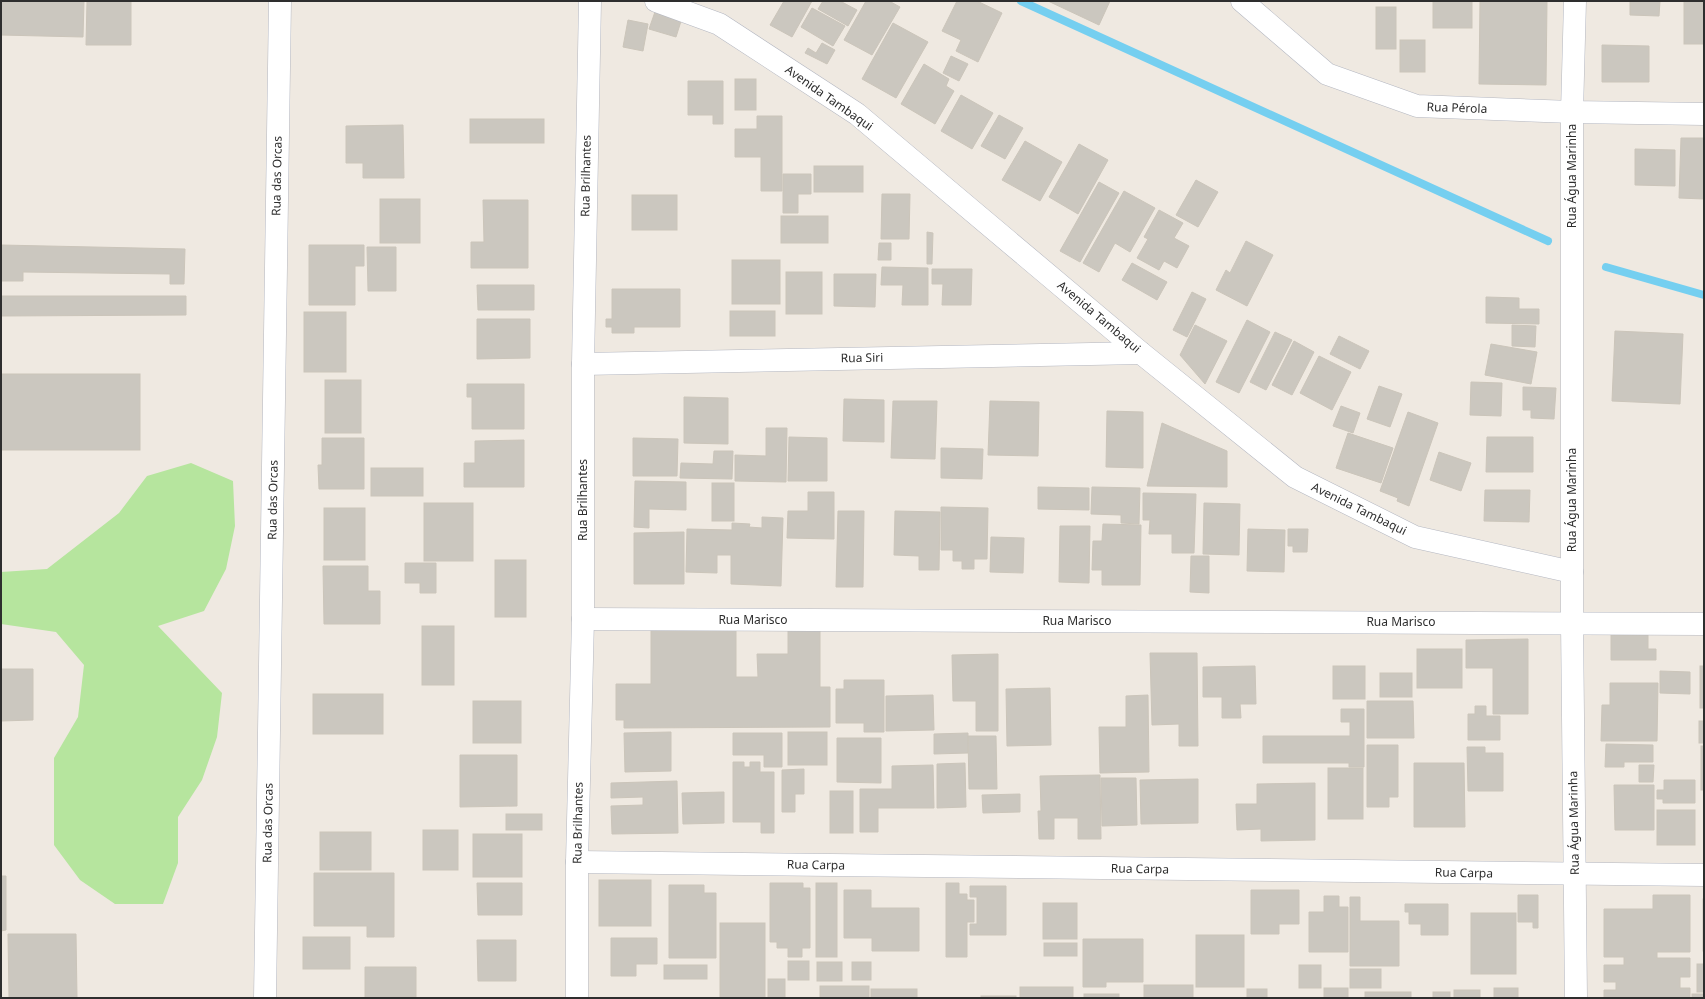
<svg xmlns="http://www.w3.org/2000/svg" width="1705" height="999" viewBox="0 0 1705 999" font-family="'Noto Sans',sans-serif">
<style>
.green{fill:#b6e59e}
.lines{fill:none;stroke-linecap:round;stroke-linejoin:round}
.stream{stroke:#75cff0;stroke-width:8}
.building{fill:#cbc7bf;stroke:#cbc5ba}
.minor-casing{stroke:#b4b7c1;stroke-width:23}
.minor{stroke:#fff;stroke-width:22}
.labels{text-anchor:middle;stroke-width:4;stroke-linejoin:round;paint-order:stroke}
.street-label{font-size:12px;fill:#2e2e2e;stroke:#fff}
</style>
<rect width="100%" height="100%" fill="#efe9e1"/>
<!-- green -->
<path class="green" d="M191 463 233 481 235 526 226 569 204 611 158 626 222 693 217 737 202 780 178 817V863L163 904H115L80 880 54 845V758L78 717 84 665 56 632 1 624V572L47 569 119 513 147 476Z"/>
<g class="lines">
<!-- stream -->
<g class="stream">
<path d="M1021 1 1548 241"/>
<path d="M1606 267 1704 295"/>
</g>
</g>
<!-- building -->
<g class="building">
<path d="M1 1H84L83 37 1 35Z"/>
<path d="M87 1H131V45H86Z"/>
<path d="M784 1H812L792 37 770 25Z"/>
<path d="M823 1H840L857 10 848 26 818 9Z"/>
<path d="M866 1H889L900 7 872 55 844 40Z"/>
<path d="M957 1H977L1002 13 978 62 956 51 961 40 942 31Z"/>
<path d="M1048 1H1110L1099 25Z"/>
<rect x="1433" y="1" width="39" height="27"/>
<path d="M1480 1H1547L1546 85 1479 84Z"/>
<path d="M1630 1H1660L1659 16 1630 15Z"/>
<rect x="1684" y="1" width="20" height="43"/>
<rect x="1376" y="7" width="20" height="42"/>
<path d="M812 8 845 26 833 46 801 27Z"/>
<path d="M656 9 682 18 676 37 649 29Z"/>
<path d="M628 20 648 24 643 51 623 47Z"/>
<path d="M893 23 928 42 896 98 862 79Z"/>
<rect x="1400" y="40" width="25" height="32"/>
<path d="M822 43 835 50 827 64 805 53 808 48 816 53Z"/>
<path d="M1602 45 1649 46V82H1602Z"/>
<path d="M951 56 968 64 959 81 943 73Z"/>
<path d="M924 64 949 79 946 86 954 91 935 124 901 104Z"/>
<rect x="735" y="79" width="21" height="31"/>
<path d="M688 81H723V124H713V115H688Z"/>
<path d="M961 95 993 113 972 149 941 131Z"/>
<path d="M999 115 1023 128 1005 159 981 146Z"/>
<path d="M757 116H782V191H761V157H735V129H757Z"/>
<rect x="470" y="119" width="74" height="24"/>
<path d="M403 125 404 178H363V163H346V126Z"/>
<path d="M1681 138H1704V199L1679 198Z"/>
<path d="M1025 141 1062 162 1040 201 1002 180Z"/>
<path d="M1079 144 1108 160 1078 214 1049 197Z"/>
<path d="M1635 149 1675 150V186L1635 185Z"/>
<rect x="814" y="166" width="49" height="26"/>
<path d="M783 174H811V194H798V213H783Z"/>
<path d="M1196 180 1218 192 1198 227 1176 215Z"/>
<path d="M1099 182 1119 193 1080 262 1060 251Z"/>
<path d="M1124 191 1155 208 1130 252 1115 243 1099 272 1083 263Z"/>
<path d="M882 194H910L909 239H881Z"/>
<rect x="632" y="195" width="45" height="35"/>
<rect x="380" y="199" width="40" height="44"/>
<path d="M483 200H528V268H471V242H484Z"/>
<path d="M1159 210 1183 223 1174 238 1189 246 1177 268 1164 261 1159 270 1137 258 1148 239 1144 237Z"/>
<rect x="781" y="216" width="47" height="27"/>
<path d="M927 232 933 233 932 264H927Z"/>
<path d="M1246 241 1273 255 1247 306 1216 290 1226 270 1230 273Z"/>
<path d="M879 243H891V260H878Z"/>
<path d="M1 245 185 249 184 284H170V274L23 272V281H1Z"/>
<path d="M309 245H364V266H355V305H309Z"/>
<path d="M367 247H396V291H368Z"/>
<rect x="732" y="260" width="48" height="44"/>
<path d="M1132 263 1167 282 1157 300 1122 280Z"/>
<path d="M882 267 928 268V305H902L903 285H881Z"/>
<path d="M932 269H972L971 305H942L943 284H932Z"/>
<rect x="786" y="272" width="36" height="42"/>
<path d="M834 274H876L875 307 834 306Z"/>
<path d="M477 285H534V310H478Z"/>
<path d="M612 289H680V327H634V333H612V327H606V319H612Z"/>
<path d="M1192 292 1206 299 1187 337 1173 330Z"/>
<path d="M1 296H186V315L1 316Z"/>
<path d="M1486 297 1519 298V309H1539V324L1486 323Z"/>
<rect x="730" y="311" width="45" height="25"/>
<rect x="304" y="312" width="42" height="60"/>
<path d="M477 319H530V358L477 359Z"/>
<path d="M1247 320 1270 332 1239 393 1216 382Z"/>
<path d="M1195 325 1227 341 1205 384 1180 355Z"/>
<path d="M1512 325 1536 326 1535 347 1512 346Z"/>
<path d="M1615 331 1683 334 1680 404 1612 401Z"/>
<path d="M1275 332 1292 340 1266 390 1250 382Z"/>
<path d="M1339 336 1369 351 1360 369 1330 354Z"/>
<path d="M1294 341 1314 352 1292 395 1272 385Z"/>
<path d="M1491 344 1537 352 1531 384 1485 375Z"/>
<path d="M1319 356 1351 372 1332 410 1300 393Z"/>
<rect x="1" y="374" width="139" height="76"/>
<rect x="325" y="380" width="36" height="53"/>
<path d="M1471 382 1502 383 1501 416 1470 415Z"/>
<path d="M467 384H524V429H472V397H467Z"/>
<path d="M1379 386 1402 394 1390 427 1367 419Z"/>
<path d="M1523 387 1556 388 1554 419 1531 418V410H1523Z"/>
<path d="M684 397 728 398V444L684 443Z"/>
<path d="M844 399 884 400V442L843 441Z"/>
<path d="M893 401H937L935 459 891 458Z"/>
<path d="M990 401 1039 402 1038 456 988 455Z"/>
<path d="M1341 406 1360 413 1353 433 1333 426Z"/>
<path d="M1107 411 1143 412V468L1106 467Z"/>
<path d="M1408 412 1438 423 1409 506 1397 501 1398 498 1380 491Z"/>
<path d="M1162 423 1227 451V487L1147 486Z"/>
<path d="M766 428H787L786 482 735 481V455L766 456Z"/>
<path d="M1348 433 1393 448 1381 483 1336 468Z"/>
<path d="M789 437 827 438V481H788Z"/>
<path d="M1487 437H1533V472H1486Z"/>
<path d="M322 438H364V489H319L318 465H322Z"/>
<path d="M633 438 678 439 677 476H633Z"/>
<path d="M524 440V487H464V463H475V441Z"/>
<path d="M941 448 983 449 982 479 941 478Z"/>
<path d="M714 451H733L732 479 680 478 681 463 713 464Z"/>
<path d="M1439 452 1471 463 1461 491 1430 480Z"/>
<rect x="371" y="468" width="52" height="28"/>
<path d="M635 481 686 482V510L649 509V528L634 527Z"/>
<rect x="712" y="483" width="22" height="38"/>
<path d="M1038 487 1089 488V510L1038 509Z"/>
<path d="M1092 487 1140 488 1139 524 1121 523V515L1091 514Z"/>
<path d="M1485 490H1530L1529 522 1484 521Z"/>
<path d="M808 492H834V539L787 538 788 511H808Z"/>
<path d="M1143 493 1196 494 1194 553H1172V534H1149L1150 520H1143Z"/>
<rect x="424" y="503" width="49" height="58"/>
<path d="M1204 503 1240 504 1239 555 1203 554Z"/>
<path d="M941 507 988 508 987 559H974V569H962V561H953V550H941Z"/>
<rect x="324" y="508" width="41" height="52"/>
<path d="M838 511H864L863 587H836Z"/>
<path d="M895 511 940 512 939 570H919V556L894 555Z"/>
<path d="M762 517 783 518 781 586 731 584V555H717V573L686 572 687 529 732 530V523L750 524 749 527 762 528Z"/>
<path d="M1103 524 1141 525 1140 585H1102V570H1092L1093 541H1102Z"/>
<path d="M1060 526H1090L1089 583 1059 582Z"/>
<path d="M1248 529 1285 530 1284 572 1247 571Z"/>
<path d="M1288 529H1308L1307 552H1293V546H1288Z"/>
<path d="M684 532V584H634V533Z"/>
<path d="M991 537 1024 538 1023 573 990 572Z"/>
<path d="M1191 556H1209V593L1190 592Z"/>
<rect x="495" y="560" width="31" height="57"/>
<path d="M405 563H436V593H420V583H405Z"/>
<path d="M323 566H368V591H380V624H324Z"/>
<rect x="422" y="626" width="32" height="59"/>
<path d="M651 630H736V677H758L757 654H788V630H820V687H830V727L624 728V720H616V684H651Z"/>
<path d="M1611 635H1648V649H1656V660H1611Z"/>
<path d="M1528 639V714H1493V668H1466V640Z"/>
<rect x="1417" y="649" width="45" height="39"/>
<path d="M1150 653H1197L1198 746H1179V724L1152 725Z"/>
<path d="M998 654V731H976V701H953L952 655Z"/>
<path d="M1255 666 1256 704H1240L1241 718H1222V697H1203V667Z"/>
<rect x="1333" y="666" width="32" height="33"/>
<rect x="1700" y="666" width="4" height="42"/>
<path d="M1 669H33V720L1 721Z"/>
<path d="M1660 671 1690 672V694L1660 693Z"/>
<rect x="1380" y="673" width="32" height="24"/>
<path d="M844 680H884V732H864V723H836V689H844Z"/>
<path d="M1610 683H1658L1657 741H1601L1602 705H1610Z"/>
<path d="M1050 688 1051 745 1007 746 1006 689Z"/>
<rect x="313" y="694" width="70" height="40"/>
<path d="M933 695 934 730 886 731V696Z"/>
<path d="M1148 695 1149 772 1100 773 1099 727H1126V696Z"/>
<rect x="473" y="701" width="48" height="42"/>
<path d="M1367 701H1413L1414 738H1367Z"/>
<path d="M1475 706H1486V716H1500V740H1468V714H1475Z"/>
<path d="M1341 709H1364V767H1349V763H1263V736H1350V722H1341Z"/>
<rect x="1699" y="721" width="5" height="22"/>
<path d="M671 732V771L625 772 624 733Z"/>
<rect x="788" y="732" width="39" height="33"/>
<path d="M733 733H782V767H764V755H733Z"/>
<path d="M968 733V753L934 754V734Z"/>
<path d="M968 736H996L997 789H969Z"/>
<path d="M837 738H881V783L837 782Z"/>
<path d="M1606 744 1653 745V762H1624V767H1605Z"/>
<path d="M1367 745H1398V797H1389V807H1367Z"/>
<rect x="1701" y="746" width="3" height="44"/>
<path d="M1467 747H1485V753H1503V791H1468Z"/>
<path d="M460 755H517V806L460 807Z"/>
<path d="M733 762H744V767H750V762H760V772H774V833H761V822H733Z"/>
<path d="M965 763 966 807 937 808V764Z"/>
<path d="M1414 763H1464L1465 827H1414Z"/>
<path d="M933 765 934 808H878V832H860V789H892V766Z"/>
<path d="M1639 765H1654L1653 782H1639Z"/>
<rect x="1328" y="768" width="35" height="51"/>
<path d="M804 769V794H795V812H782V770Z"/>
<path d="M1100 775 1101 839H1078V818H1054V839H1039L1038 811H1041L1040 776Z"/>
<path d="M1101 778H1136L1137 825 1102 826Z"/>
<path d="M1198 779V823L1141 824 1140 780Z"/>
<path d="M1664 780H1695V803H1663V799H1657V790H1664Z"/>
<path d="M677 781 678 833 612 834 611 806 643 805V797L611 798V783Z"/>
<path d="M1315 783V840L1261 841V829L1237 830 1236 804H1257V784Z"/>
<path d="M1614 785H1654V830H1615Z"/>
<rect x="830" y="791" width="23" height="42"/>
<path d="M724 792V823L683 824 682 793Z"/>
<path d="M1020 794V812L983 813 982 795Z"/>
<rect x="1657" y="810" width="38" height="35"/>
<rect x="506" y="814" width="36" height="16"/>
<rect x="423" y="830" width="35" height="40"/>
<rect x="320" y="832" width="51" height="38"/>
<rect x="473" y="834" width="49" height="43"/>
<path d="M314 873H394V937H367V926H314Z"/>
<path d="M1 876H6V930L1 931Z"/>
<rect x="599" y="880" width="52" height="46"/>
<path d="M477 883H522V915H478Z"/>
<path d="M770 883H803V888H810V948H802V957H788V948H777V942H770Z"/>
<rect x="816" y="883" width="21" height="74"/>
<path d="M946 883H959V894H967V900H974V922H967V957H946Z"/>
<path d="M669 885H704V893H716V958H669Z"/>
<path d="M970 886H1006V935H970V924H977V897H970Z"/>
<path d="M844 890H871V908H919V951H872V938H844Z"/>
<path d="M1251 890H1299V924H1279V934H1251Z"/>
<path d="M1518 895H1538V928H1533V922H1518Z"/>
<path d="M1653 895H1690V952H1657V958H1690V977H1680V988H1690V998H1604V990H1616V982H1604V965H1624V957H1604V909H1653Z"/>
<path d="M1324 896H1339V907H1348V952H1309V912H1324Z"/>
<path d="M1350 897H1360V921H1399V966H1350Z"/>
<rect x="1703" y="899" width="1" height="52"/>
<rect x="1043" y="903" width="34" height="36"/>
<path d="M1405 904H1448V935H1421V924H1409V912H1405Z"/>
<rect x="1471" y="913" width="45" height="61"/>
<rect x="720" y="923" width="45" height="75"/>
<path d="M8 934H76L77 998H9Z"/>
<rect x="1196" y="935" width="48" height="52"/>
<rect x="303" y="937" width="47" height="32"/>
<path d="M611 938H657V964H636V976H611Z"/>
<path d="M1083 939H1143V982H1106V987H1083Z"/>
<path d="M477 940H516V981H478Z"/>
<rect x="1044" y="943" width="33" height="13"/>
<rect x="788" y="961" width="21" height="19"/>
<rect x="817" y="962" width="25" height="19"/>
<rect x="852" y="962" width="19" height="18"/>
<rect x="1697" y="964" width="7" height="28"/>
<rect x="664" y="965" width="43" height="14"/>
<rect x="1299" y="965" width="22" height="23"/>
<path d="M365 967H416V997L365 998Z"/>
<rect x="1350" y="969" width="31" height="19"/>
<rect x="768" y="979" width="17" height="19"/>
<rect x="1144" y="985" width="49" height="13"/>
<rect x="820" y="986" width="49" height="12"/>
<rect x="1020" y="987" width="53" height="11"/>
<rect x="1324" y="988" width="24" height="10"/>
<rect x="1494" y="988" width="24" height="10"/>
<rect x="871" y="989" width="46" height="9"/>
<rect x="1247" y="989" width="20" height="9"/>
<rect x="1454" y="990" width="26" height="8"/>
<rect x="1365" y="992" width="46" height="6"/>
<rect x="1433" y="992" width="17" height="6"/>
<rect x="1084" y="994" width="35" height="4"/>
<rect x="1692" y="994" width="12" height="4"/>
<rect x="981" y="996" width="35" height="2"/>
</g>
<g class="lines">
<!-- minor casing -->
<g class="minor-casing">
<g id="minor">
<path d="M656 1 719 24 857 114 1141 353 1295 477 1415 537 1572 572"/>
<path d="M1242 1 1327 74 1417 106 1572 112 1704 114"/>
<path d="M1575 1 1572 112V622L1576 998"/>
<path d="M583 364 1141 353"/>
<path d="M583 619 1704 624"/>
<path d="M577 862 1704 875"/>
<path d="M265 998 280 1"/>
<path d="M577 998V862L583 619V364L590 1"/>
</g>
</g>
<!-- minor -->
<use href="#minor" class="minor"/>
</g>
<g class="labels">
<!-- street labels -->
<g class="street-label">
<text transform="translate(829 98) rotate(35)" y="4">Avenida Tambaqui</text>
<text transform="translate(1457 108) rotate(2)" y="4">Rua Pérola</text>
<text transform="translate(277 176) rotate(-89)" y="4">Rua das Orcas</text>
<text transform="translate(586 176) rotate(-89)" y="4">Rua Brilhantes</text>
<text transform="translate(1572 176) rotate(-90)" y="4">Rua Água Marinha</text>
<text transform="translate(1099 317) rotate(40)" y="4">Avenida Tambaqui</text>
<text transform="translate(862 358) rotate(-1)" y="4">Rua Siri</text>
<text transform="translate(273 500) rotate(-89)" y="4">Rua das Orcas</text>
<text transform="translate(583 500) rotate(-90)" y="4">Rua Brilhantes</text>
<text transform="translate(1572 500) rotate(-90)" y="4">Rua Água Marinha</text>
<text transform="translate(1359 509) rotate(26)" y="4">Avenida Tambaqui</text>
<text x="753" y="624">Rua Marisco</text>
<text x="1077" y="625">Rua Marisco</text>
<text x="1401" y="626">Rua Marisco</text>
<text transform="translate(268 823) rotate(-89)" y="4">Rua das Orcas</text>
<text transform="translate(578 823) rotate(-89)" y="4">Rua Brilhantes</text>
<text transform="translate(1574 823) rotate(-91)" y="4">Rua Água Marinha</text>
<text transform="translate(816 865) rotate(1)" y="4">Rua Carpa</text>
<text transform="translate(1140 869) rotate(1)" y="4">Rua Carpa</text>
<text transform="translate(1464 873) rotate(1)" y="4">Rua Carpa</text>
</g>
</g>
<!-- border -->
<rect width="1705" height="999" fill="none" stroke="#2e2e2e" stroke-width="4"/>
</svg>
